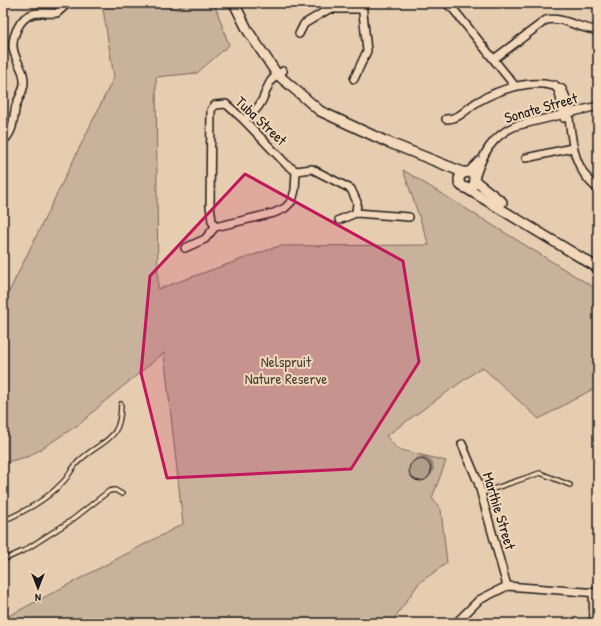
<svg xmlns="http://www.w3.org/2000/svg" width="601" height="626" viewBox="0 0 601 626" font-family="'Patrick Hand',sans-serif">
<style>
.green{fill:#c9b29b;stroke:#72675c}
.building{fill:#b19e89;stroke:#1c1c1c;filter:url(#shadow)}
.lines{fill:none;stroke-linecap:round;stroke-linejoin:round}
.lane-casing{stroke:#1c1c1c;stroke-width:6}
.street-casing{stroke:#1c1c1c;stroke-width:10}
.secondary-casing{stroke:#1c1c1c;stroke-width:12}
.lane{stroke:#f4d8ba;stroke-width:3.5}
.street{stroke:#f4d8ba;stroke-width:7}
.secondary{stroke:#f4d8ba;stroke-width:9}
.marked{fill:#c2185b;fill-opacity:0.2;stroke:#c2185b;stroke-width:3;stroke-linejoin:round}
.labels{text-anchor:middle;stroke-width:4;stroke-linejoin:round;paint-order:stroke}
.street-label{font-size:15px;fill:#1c1c1c;stroke:#f4d8ba}
.park-label{font-size:15px;fill:#47423c;stroke:#f4d8ba}
</style>
<defs>
<filter id="shadow"><feDropShadow dx="2.5" dy="-2.5" stdDeviation="0" flood-color="#0004"/></filter>
</defs>
<rect width="100%" height="100%" fill="#e7cdb0"/>
<filter id="ink" filterUnits="userSpaceOnUse"><feTurbulence type="fractalNoise" baseFrequency=".025" numOctaves="2"/><feDisplacementMap in="SourceGraphic" scale="8" xChannelSelector="R" yChannelSelector="G"/><feConvolveMatrix kernelMatrix="1 2 1 2 8 2 1 2 1" color-interpolation-filters="sRGB"/></filter>
<g filter="url(#ink)">
<!-- green -->
<path class="green" d="M102 3H158L179 10 181 3H214L229 45 197 73 156 77 158 289 279 246 429 245 403 170 598 290V388L593 389 539 419 482 367 386 436 397 449 446 461 432 498 441 510 447 563 419 583 391 623H3V619L183 524 164 353 105 401 81 423 30 456 3 463V304L114 77Z"/>
<!-- building -->
<circle class="building" cx="420" cy="470" r="11"/>
<g class="lines">
<!-- lane casing -->
<g class="lane-casing">
<g id="lane">
<path d="M481 493 540 473 570 485"/>
<path d="M3 521C25 511 45 501 62 483 69 477 72 467 79 461 102 439 121 443 121 404"/>
<path d="M3 560 25 550 72 520 109 491 115 490 122 494"/>
</g>
</g>
<!-- street casing -->
<g class="street-casing">
<g id="street">
<path d="M446 3 454 10 515 86"/>
<path d="M299 34 304 24 329 9H362"/>
<path d="M494 59 546 20C563 16 581 30 598 30"/>
<path d="M354 79 367 51 362 3"/>
<path d="M555 85 559 92 564 118"/>
<path d="M446 119C460 119 466 109 477 102 501 88 536 77 562 89 566 95 567 103 568 110 572 140 572 168 598 189"/>
<path d="M244 120C250 115 256 111 260 104 268 91 266 80 283 71"/>
<path d="M3 141C13 133 13 122 15 110 16 101 23 94 24 84 25 70 17 64 14 52 10 40 19 17 33 14 40 12 49 14 57 13L68 3"/>
<path d="M526 158 572 148"/>
<path d="M296 171 312 169 351 189 357 202 356 213"/>
<path d="M468 172 479 161"/>
<path d="M475 178C483 154 491 137 515 126L598 106"/>
<path d="M339 220 356 213 409 217"/>
<path d="M215 227 212 221 210 206 211 110 215 105 226 104 244 120 287 165 296 171"/>
<path d="M185 248 205 239 215 227 274 213 285 208 292 201 295 190 296 171"/>
<path d="M462 444 478 482 507 586"/>
<path d="M593 593 594 623"/>
<path d="M456 623 479 600 507 586 598 593"/>
</g>
</g>
<!-- secondary casing -->
<g class="secondary-casing">
<g id="secondary">
<path d="M234 3 248 31 277 74 320 111 385 141 465 173"/>
<circle cx="467" cy="180" r="8"/>
<path d="M475 181 502 202"/>
<path d="M466 188 598 268"/>
</g>
</g>
<!-- lane -->
<use href="#lane" class="lane"/>
<!-- street -->
<use href="#street" class="street"/>
<!-- secondary -->
<use href="#secondary" class="secondary"/>
</g>
</g>
<!-- marked area -->
<path class="marked" d="M245 174 403 261 419 362 351 469 167 478 141 373 150 276Z"/>
<g class="labels">
<!-- street labels -->
<g class="street-label">
<text transform="translate(541 108) rotate(-16)" y="5">Sonate Street</text>
<text transform="translate(261 121) rotate(43)" y="5">Tuba Street</text>
<text transform="translate(499 511) rotate(73)" y="5">Marthie Street</text>
</g>
<!-- park labels -->
<g class="park-label">
<text x="286" y="367">Nelspruit<tspan x="286" dy="17">Nature Reserve</tspan></text>
</g>
</g>
<!-- margin -->
<rect width="601" height="626" fill="none" stroke="#f4d8ba" stroke-width="16"/>
<rect x="8" y="8" width="585" height="610" fill="none" stroke="#1c1c1c" stroke-width="1.5" filter="url(#ink)"/>
<!-- north arrow -->
<g transform="translate(38 588) rotate(180)" stroke="#f4d8ba" stroke-width="3" paint-order="stroke">
<path d="M0-3L7 15L0 10L-7 15Z" fill="#1c1c1c"/>
<text y="-6" font-size="11" font-weight="bold" text-anchor="middle" fill="#1c1c1c">N</text>
</g>
</svg>
